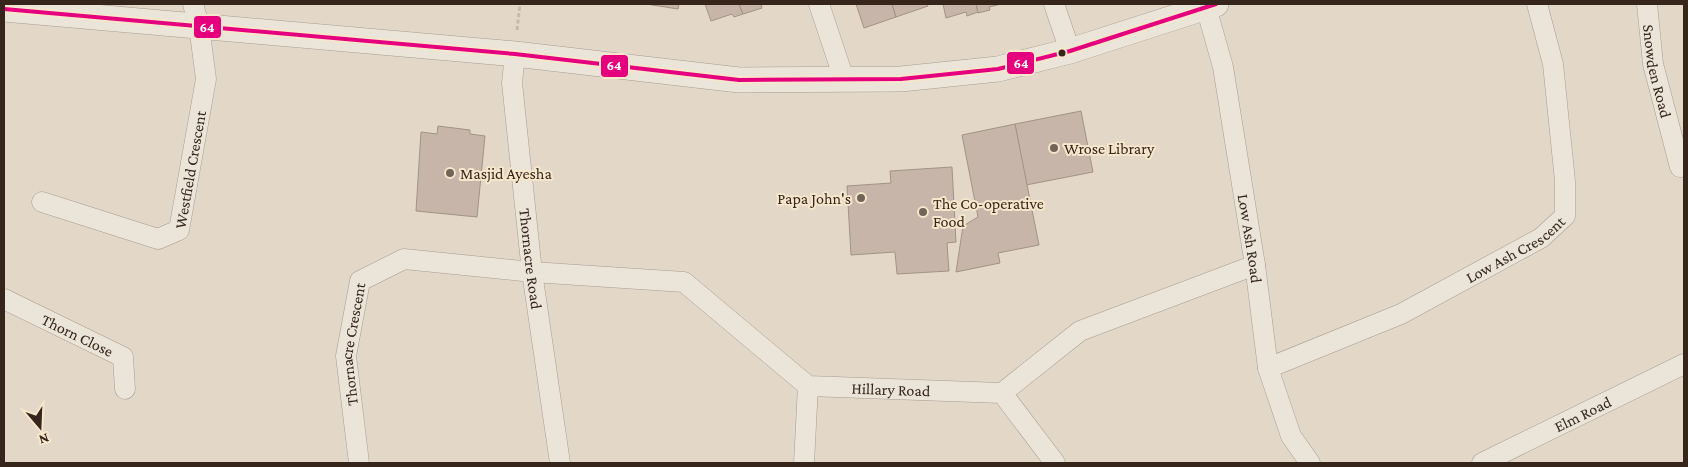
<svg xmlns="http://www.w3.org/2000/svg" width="1688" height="467" viewBox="0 0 1688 467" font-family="'Crimson Pro',serif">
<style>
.building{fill:#c6b5a8;stroke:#a29387}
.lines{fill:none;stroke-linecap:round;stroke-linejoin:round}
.minor-casing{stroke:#a79d91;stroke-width:21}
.tertiary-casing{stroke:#a79d91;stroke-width:26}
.path{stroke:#c3bbb1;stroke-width:3;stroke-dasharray:4 2.5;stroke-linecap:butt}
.minor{stroke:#ebe4d9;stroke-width:20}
.tertiary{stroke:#ebe4d9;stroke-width:25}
.bus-1-casing{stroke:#f6e6cb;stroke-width:8}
.bus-1{stroke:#e5007d;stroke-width:4}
.bus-dot{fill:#35251a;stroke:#f6e6cb;stroke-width:2}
.poi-dot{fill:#726457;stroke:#f6e6cb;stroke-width:2}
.labels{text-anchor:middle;stroke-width:4;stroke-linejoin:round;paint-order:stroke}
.street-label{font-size:16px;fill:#35251a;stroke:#f6e6cb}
.poi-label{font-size:16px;fill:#35251a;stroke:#f6e6cb;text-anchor:start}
.line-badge{stroke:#f6e6cb;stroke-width:2}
.badge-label{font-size:14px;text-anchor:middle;font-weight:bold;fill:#fff}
</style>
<rect width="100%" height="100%" fill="#e3d8c7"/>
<!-- building -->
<g class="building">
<path d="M646 4H679L678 9Z"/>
<path d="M705 4H739L743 14 734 17 732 14 711 21Z"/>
<path d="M739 4H765L761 5 762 8 743 14Z"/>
<path d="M856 4H892L896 17 864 28Z"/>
<path d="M892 4H927L928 6 896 17Z"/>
<path d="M943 4H976L978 12 967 16 966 12 946 18Z"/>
<path d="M976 4H1001L989 7 990 10 978 13Z"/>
<path d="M1081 111 1093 172 1026 185 1015 124Z"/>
<path d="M1015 124 1039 245 998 253 1000 263 956 272 963 226 978 217 962 135Z"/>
<path d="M438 126 470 130V134L485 136 477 217 416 211 421 132 437 134Z"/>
<path d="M952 167 956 242 947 243 949 271 897 274 895 252 851 255 847 186 891 183 890 171Z"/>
</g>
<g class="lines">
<!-- minor casing -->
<g class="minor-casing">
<g id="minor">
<path d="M819 4 844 79"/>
<path d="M1054 4 1070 51"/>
<path id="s1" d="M1647 4 1653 64 1680 167"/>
<path id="s2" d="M1206 7 1223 67 1255 265 1268 368 1291 436 1310 463"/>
<path id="s3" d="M515 54 512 83 532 272 560 463"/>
<path id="s4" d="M42 202 158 239 179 230 206 79 199 26 193 4"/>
<path id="s5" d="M4 299 123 357 125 389"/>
<path id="s6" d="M1268 368 1401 314 1541 238 1565 216V181L1553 64 1537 4"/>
<path d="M1002 393 1055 463"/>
<path id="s7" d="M359 463 346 356 360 281 404 259 532 272 684 282 808 386 1002 393 1080 331 1255 265"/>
<path d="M804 463 808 386"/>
<path id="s8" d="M1482 463 1684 364"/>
</g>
</g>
<!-- tertiary casing -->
<g class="tertiary-casing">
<path id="tertiary" d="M4 9 515 54 739 80 901 79 998 69 1070 51 1216 4"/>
</g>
<!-- path -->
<g class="path">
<path d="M517 30 520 4"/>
<path d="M1683 463 1684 462"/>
</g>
<!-- minor -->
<use href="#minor" class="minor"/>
<!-- tertiary -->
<use href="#tertiary" class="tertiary"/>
<!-- bus-1 casing -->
<g class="bus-1-casing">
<path id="bus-1" d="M4 9 515 54 739 80 901 79 998 69 1070 51 1216 4"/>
</g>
<!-- bus-1 -->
<use href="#bus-1" class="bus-1"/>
</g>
<!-- markers -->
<circle class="bus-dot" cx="1062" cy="53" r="4.5"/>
<g class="poi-dot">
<circle cx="1054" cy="148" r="5"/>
<circle cx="450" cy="173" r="5"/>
<circle cx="861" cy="198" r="5"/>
<circle cx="923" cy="212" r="5"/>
</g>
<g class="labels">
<!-- street labels -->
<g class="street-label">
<text dy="6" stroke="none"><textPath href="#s1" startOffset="68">Snowden Road</textPath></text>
<text dy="6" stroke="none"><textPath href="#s4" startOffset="206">Westfield Crescent</textPath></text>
<text dy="6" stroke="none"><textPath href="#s2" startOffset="236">Low Ash Road</textPath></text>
<text dy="6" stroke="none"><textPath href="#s6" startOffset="275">Low Ash Crescent</textPath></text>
<text dy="6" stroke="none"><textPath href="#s3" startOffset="206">Thornacre Road</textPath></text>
<text dy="6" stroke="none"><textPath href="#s5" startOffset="82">Thorn Close</textPath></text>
<text dy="6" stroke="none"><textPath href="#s7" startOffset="120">Thornacre Crescent</textPath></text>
<text dy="6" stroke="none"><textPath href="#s7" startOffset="759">Hillary Road</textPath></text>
<text dy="6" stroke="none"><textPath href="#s8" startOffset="112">Elm Road</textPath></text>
</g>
<!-- poi labels -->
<g class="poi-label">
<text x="1064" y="154">Wrose Library</text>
<text x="460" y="179">Masjid Ayesha</text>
<text x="851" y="204" text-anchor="end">Papa John's</text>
<text x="933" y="209">The Co-operative<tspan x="933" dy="18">Food</tspan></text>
</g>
</g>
<g class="line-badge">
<rect x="193" y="15" width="29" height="24" rx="5" fill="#e5007d"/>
<rect x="1006" y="51" width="29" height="24" rx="5" fill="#e5007d"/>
<rect x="600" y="54" width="29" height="24" rx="5" fill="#e5007d"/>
</g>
<g class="badge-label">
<text x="207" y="32">64</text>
<text x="1021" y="68">64</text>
<text x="614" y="70">64</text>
</g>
<!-- border -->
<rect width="1688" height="467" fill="none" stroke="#35251a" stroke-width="10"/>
<!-- north arrow -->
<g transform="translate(40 427) rotate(161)" stroke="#f6e6cb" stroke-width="4" paint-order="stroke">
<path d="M0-4L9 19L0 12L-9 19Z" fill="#35251a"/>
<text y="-8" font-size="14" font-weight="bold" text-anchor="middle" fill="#35251a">N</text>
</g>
</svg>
